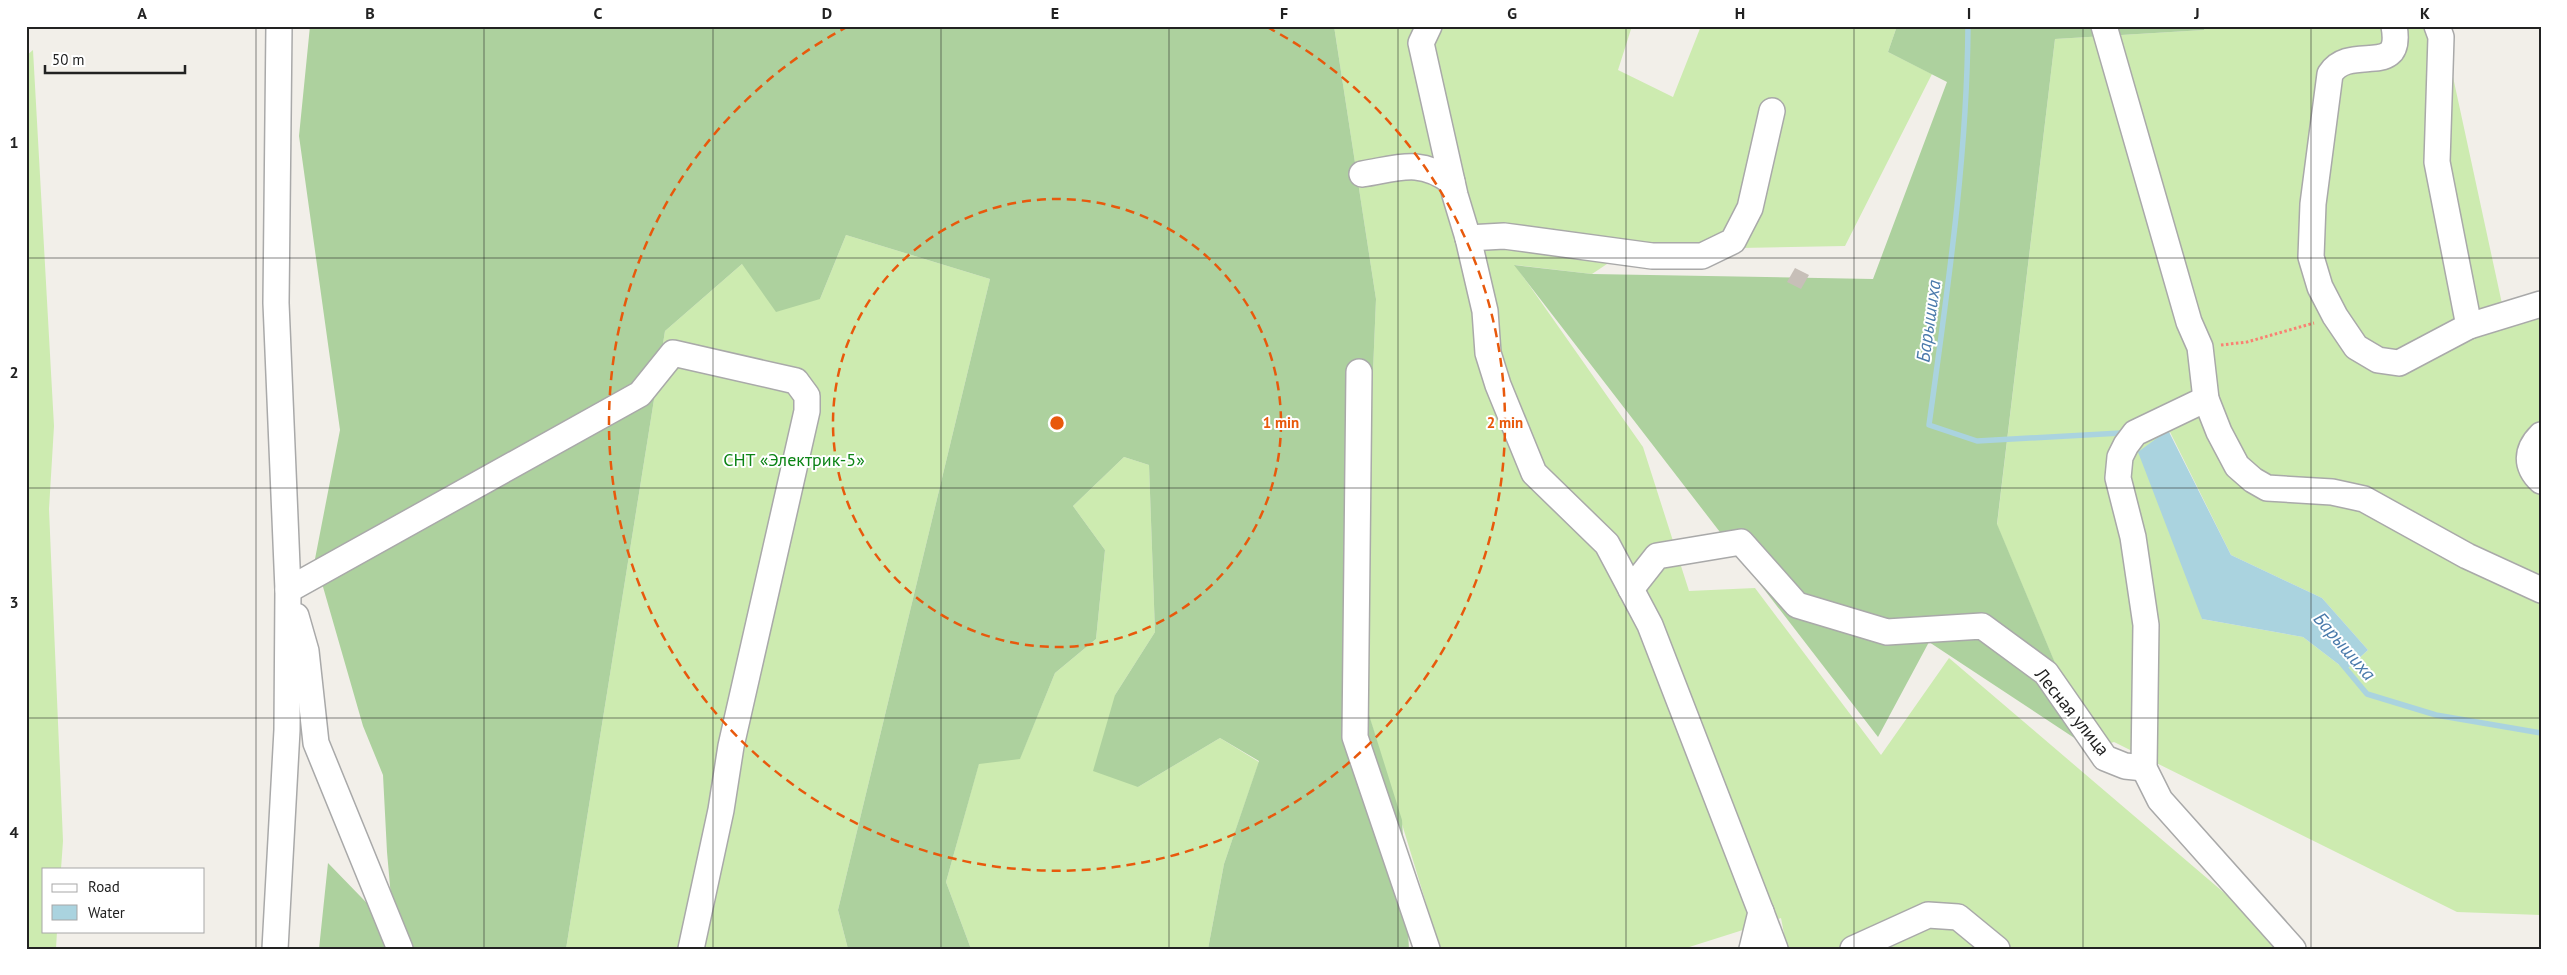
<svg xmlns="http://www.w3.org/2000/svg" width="2567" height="975" viewBox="0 0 2567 975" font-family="'PT Sans',sans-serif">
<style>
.grass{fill:#cdebb0;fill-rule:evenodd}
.forest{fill:#add19e}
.water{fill:#aad3df}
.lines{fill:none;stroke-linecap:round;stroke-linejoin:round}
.stream{stroke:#aad3df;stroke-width:5.5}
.building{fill:#c7bfb8}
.minor-casing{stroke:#a9a9a9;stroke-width:28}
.path{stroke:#fa8072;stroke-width:3;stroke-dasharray:2.5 2.5;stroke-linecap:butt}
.minor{stroke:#fff;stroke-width:25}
.grid{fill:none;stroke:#222;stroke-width:1;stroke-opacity:0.55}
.ring{fill:none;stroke:#e8590c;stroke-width:2.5;stroke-dasharray:9 6}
.labels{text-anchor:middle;stroke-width:4;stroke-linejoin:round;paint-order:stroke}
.park-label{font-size:18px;fill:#0c8416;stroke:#fff}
.street-label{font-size:18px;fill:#222;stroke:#fff}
.water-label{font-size:19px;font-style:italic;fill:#4a7aab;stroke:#fff}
.centre{fill:#e8590c;stroke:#fff;stroke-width:2.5}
.ring-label{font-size:15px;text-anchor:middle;font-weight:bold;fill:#e8590c;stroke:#fff;stroke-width:4;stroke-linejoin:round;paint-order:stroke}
.neatline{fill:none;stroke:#222;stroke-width:2}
.grid-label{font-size:16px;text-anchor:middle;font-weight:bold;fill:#222}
</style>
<rect width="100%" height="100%" fill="#f2efe9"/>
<!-- grass -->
<g class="grass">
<path d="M1334 26H1632L1618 70 1673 97 1701 26H1897L1888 52 1932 74 1845 246 1628 250 1592 274 1515 265 1643 447 1689 591 1755 588 1881 755 1949 658 2290 949H1787L1781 918 1683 949H1440L1360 686 1376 299Z"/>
<path d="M2205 26H2442L2504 313 2541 308V915L2457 912 2114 742 2091 749 1997 525 2055 39 2204 30ZM2169 430 2231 555 2322 598 2368 650 2346 670 2303 637 2202 619Z"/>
<path d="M33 50 54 426 49 509 63 841 61 869H44V931H57L56 949H26V56Z"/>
<path d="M846 235 990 279 838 910 848 949H566L665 331 742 264 820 299Z"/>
<path d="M1124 457 1149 465 1155 632 1115 695 1138 787 1220 738 1259 762 1224 864 1208 949H971L946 882 979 763 1020 758 1055 673 1096 639 1105 550 1073 506Z"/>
</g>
<!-- forest -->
<g class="forest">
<path d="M310 26H1334L1376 299 1360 686 1402 820 1409 949H1208L1224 864 1259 761 1220 738 1138 787 1093 771 1115 695 1155 632 1149 465 1124 457 1073 506 1105 550 1096 639 1055 673 1020 759 979 764 946 882 971 949H848L838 910 990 279 846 235 820 299 776 312 742 264 665 331 566 949H319L328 863 394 931 387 852 383 775 363 726 315 559 340 430 299 136Z"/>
<path d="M1897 26H2205L2204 30 2055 39 1997 524 2091 749 1929 642 1878 737 1514 265 1592 274 1873 279 1947 82 1888 52Z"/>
</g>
<!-- water -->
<path class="water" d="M2168 430 2231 555 2322 598 2368 650 2346 670 2303 637 2202 619 2138 452Z"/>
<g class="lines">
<!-- stream -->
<g class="stream">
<path d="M1968 26C1967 160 1947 293 1929 425L1977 441 2121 433"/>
<path d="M2342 664 2367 694 2436 715 2541 733"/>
</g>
</g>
<!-- building -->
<path class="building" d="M1795 268 1809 275 1801 289 1787 282Z"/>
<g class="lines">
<!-- minor casing -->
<g class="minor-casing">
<g id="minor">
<path d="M1429 26 1421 43 1455 195 1468 238 1485 311 1488 353 1498 385 1534 473 1607 544 1650 625 1761 912 1752 949"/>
<path d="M2104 26 2189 322 2200 347 2206 399 2219 432 2237 466 2253 480 2267 488 2332 492 2364 499 2467 556 2541 590"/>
<path d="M2394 26C2404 80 2350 42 2330 74L2313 204 2311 257 2320 287 2335 316 2356 347 2378 360 2399 363 2469 326 2541 304"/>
<path d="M2437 26 2441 37 2437 162 2469 326"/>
<path d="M1362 174C1399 168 1420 158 1452 182"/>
<path d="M1468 238 1504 236 1652 256H1702L1733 241 1750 208 1772 111"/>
<path d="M1359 372 1355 737 1427 949"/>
<path d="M2206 399 2135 433 2126 445 2120 457 2118 478 2133 537 2146 625 2144 768 2160 800 2293 949"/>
<path d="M2541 435C2526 450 2525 466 2541 481"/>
<path d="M1631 589 1657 556 1741 542 1797 605 1887 632 1982 626 2046 673 2105 758 2125 766 2144 768"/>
<path d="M288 590 640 394 673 353 796 381 807 396V411L731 746 721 810 691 949"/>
<path d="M296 616 306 651 316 743 400 949"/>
<path d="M1761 912 1775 949"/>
<path d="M275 949 287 730 288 590 276 303 279 26"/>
<path d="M1853 949 1928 915 1958 917 1997 949"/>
</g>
</g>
<!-- path -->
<path class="path" d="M2221 345 2247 342 2314 323"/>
<!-- minor -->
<use href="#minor" class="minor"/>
</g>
<!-- grid -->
<path class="grid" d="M256 26V949M484 26V949M713 26V949M941 26V949M1169 26V949M1398 26V949M1626 26V949M1854 26V949M2083 26V949M2311 26V949M26 258H2541M26 488H2541M26 718H2541"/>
<!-- distance rings -->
<g class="ring">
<circle cx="1057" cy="423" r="224"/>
<path d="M1267 27A448 448 0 1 1 847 27"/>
</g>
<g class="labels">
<!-- park labels -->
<g class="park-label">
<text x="794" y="466">СНТ «Электрик-5»</text>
</g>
<!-- street labels -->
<g class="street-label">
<text transform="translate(2072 712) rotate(51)" y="6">Лесная улица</text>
</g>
<!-- water labels -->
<g class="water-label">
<text transform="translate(1928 321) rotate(-82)" y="7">Барышиха</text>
<text transform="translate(2345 646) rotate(49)" y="7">Барышиха</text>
</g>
</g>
<circle cx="1057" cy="423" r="8" class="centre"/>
<g class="ring-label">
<text x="1281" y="428">1 min</text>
<text x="1505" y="428">2 min</text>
</g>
<!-- border -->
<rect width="2567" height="975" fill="none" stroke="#ffffff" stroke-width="55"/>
<!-- legend -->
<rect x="42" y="868" width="162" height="65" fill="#ffffff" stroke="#a7a7a7"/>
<rect x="52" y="884" width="25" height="8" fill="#ffffff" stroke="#a7a7a7"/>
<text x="88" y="892" font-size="15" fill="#222222">Road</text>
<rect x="52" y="905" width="25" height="15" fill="#aad3df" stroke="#a7a7a7"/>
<text x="88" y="918" font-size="15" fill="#222222">Water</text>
<!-- scale -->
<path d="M45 65v8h140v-8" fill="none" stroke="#222222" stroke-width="2.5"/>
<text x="52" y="65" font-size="15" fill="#222222" stroke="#ffffff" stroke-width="4" paint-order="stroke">50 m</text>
<rect x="28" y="28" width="2512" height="920" class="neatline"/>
<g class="grid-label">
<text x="142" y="19">A</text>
<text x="370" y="19">B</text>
<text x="598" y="19">C</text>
<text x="827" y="19">D</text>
<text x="1055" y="19">E</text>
<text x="1284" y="19">F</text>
<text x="1512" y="19">G</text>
<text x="1740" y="19">H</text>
<text x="1969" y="19">I</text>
<text x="2197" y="19">J</text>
<text x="2425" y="19">K</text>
<text x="14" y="148">1</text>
<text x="14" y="378">2</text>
<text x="14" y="608">3</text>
<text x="14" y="838">4</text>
</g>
</svg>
